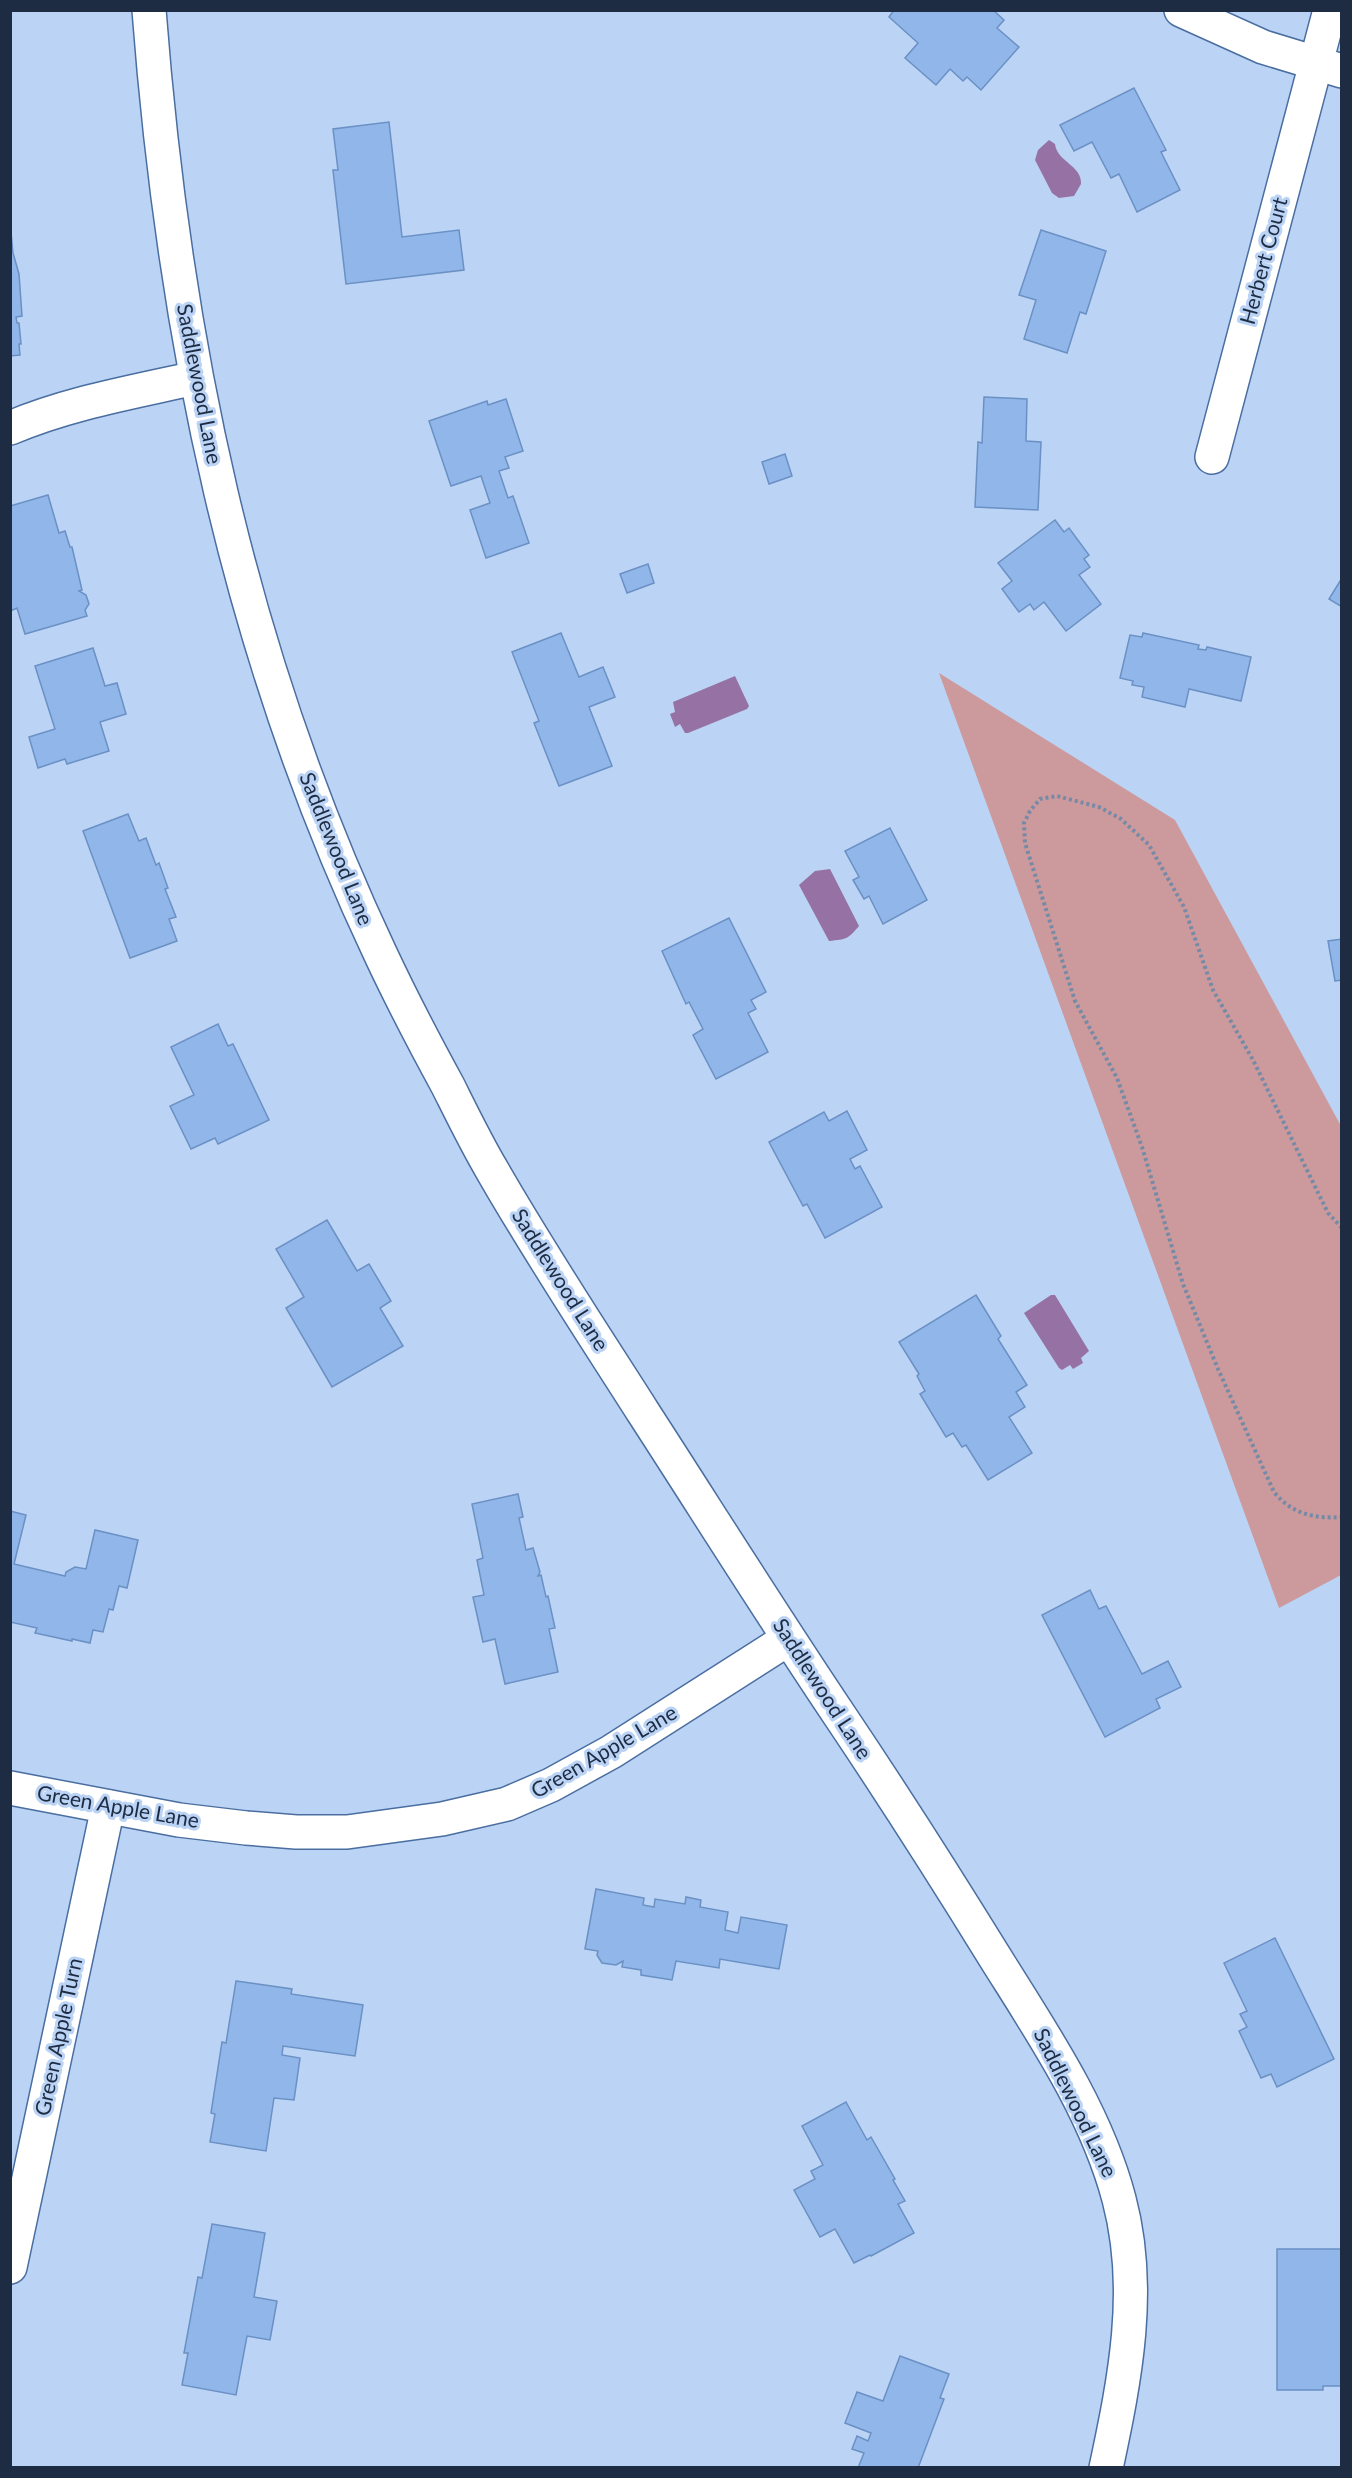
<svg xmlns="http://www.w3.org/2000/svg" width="1352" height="2478" viewBox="0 0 1352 2478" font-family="Lato,sans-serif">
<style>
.green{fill:#cc9a9c}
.water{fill:#9672a4}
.building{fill:#91b7ea;stroke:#6a90c4;stroke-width:1.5}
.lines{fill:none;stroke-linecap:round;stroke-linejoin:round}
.street-casing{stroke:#4a6ea0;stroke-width:36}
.path{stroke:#768aa6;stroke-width:4;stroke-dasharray:3 3;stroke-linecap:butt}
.street{stroke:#fff;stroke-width:33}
.labels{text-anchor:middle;stroke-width:6;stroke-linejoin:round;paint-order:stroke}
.street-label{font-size:21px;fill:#1d2c42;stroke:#bbd3f5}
</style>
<rect width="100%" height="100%" fill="#bbd3f5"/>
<!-- green -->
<path class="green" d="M939 673 1175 820 1341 1126V1575L1279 1608Z"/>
<!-- water -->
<g class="water">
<path d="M1049 140 1055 144C1057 162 1082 165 1081 184L1074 196 1059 198 1052 193 1035 160 1038 150Z"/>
<path d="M735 676 749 706 747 709 688 733H685L680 724 675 727 670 714 675 712 673 702Z"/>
<path d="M830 869 859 926C847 940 847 939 829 941L799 885 815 871Z"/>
<path d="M1051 1295H1055L1089 1351 1081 1358 1083 1363 1073 1369 1070 1365 1062 1370 1059 1368 1024 1313Z"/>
</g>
<!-- building -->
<g class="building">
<path d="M894 10H993L1004 20 997 28 1019 47 981 90 967 77 963 81 950 69 936 85 905 58 918 43 889 17Z"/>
<path d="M1134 88 1166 150 1161 152 1180 190 1137 212 1119 174 1111 178 1092 142 1074 151 1060 125Z"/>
<path d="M389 122 402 237 459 230 464 270 346 284 333 170H338L333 129Z"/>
<path d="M1041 230 1106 251 1086 314 1080 312 1067 353 1024 339 1036 300 1019 295Z"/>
<path d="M11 232 13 253 19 274 22 316 16 317 17 323H19L21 344H19L20 355 10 356Z"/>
<path d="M984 397 1027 399 1026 441 1041 442 1038 510 975 507 978 442 982 443Z"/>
<path d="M506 399 523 451 505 457 509 468 499 471 508 498 513 496 529 543 486 558 470 510 490 503 481 476 451 486 429 421 487 401 488 405Z"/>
<path d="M785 454 792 476 769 484 762 462Z"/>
<path d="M48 495 59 533 65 531 70 547H72L82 590 79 591 86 595 89 604 85 610 87 616 25 634 17 608 10 611V506Z"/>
<path d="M1055 520 1064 532 1069 528 1089 555 1084 559 1090 567 1079 575 1101 604 1066 631 1044 602 1034 610 1030 604 1019 612 1002 589 1012 581 998 563Z"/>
<path d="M648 564 654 583 627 593 620 574Z"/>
<path d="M1342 578V607L1329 599Z"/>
<path d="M561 633 579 677 603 667 615 697 589 707 612 766 559 786 534 723 539 721 512 652Z"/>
<path d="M1143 633 1199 645 1198 649 1206 650 1207 647 1251 657 1241 701 1189 689 1185 707 1142 697 1144 687 1132 685 1133 681 1120 678 1130 635 1142 637Z"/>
<path d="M93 648 105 686 117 683 126 714 100 722 109 751 67 764 65 759 38 768 29 737 55 729 35 666Z"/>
<path d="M128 814 139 841 146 838 156 865 159 863 168 888 165 889 176 917 169 919 177 941 130 958 83 831Z"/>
<path d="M890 828 927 900 883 924 869 896 864 899 853 880 859 877 845 851Z"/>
<path d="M729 918 766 992 751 1000 756 1009 748 1013 768 1052 716 1079 693 1035 703 1029 689 1002 686 1004 662 951Z"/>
<path d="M1342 939V980L1335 981 1328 941Z"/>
<path d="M218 1024 228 1046 233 1044 269 1120 218 1144 215 1138 191 1149 170 1106 194 1095 171 1047Z"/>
<path d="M847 1111 867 1150 850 1159 855 1169 860 1166 882 1207 825 1238 807 1204 803 1206 769 1142 824 1112 829 1121Z"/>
<path d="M327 1220 357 1271 369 1264 391 1301 380 1308 403 1346 332 1387 286 1308 304 1297 276 1249Z"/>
<path d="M976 1295 1001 1336 998 1339 1027 1385 1016 1392 1025 1407 1009 1417 1032 1453 988 1480 966 1445 962 1447 953 1433 946 1437 920 1394 925 1391 917 1376 919 1374 899 1342Z"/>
<path d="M518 1494 523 1517 519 1518 526 1550 533 1548 540 1572 538 1576 541 1575 546 1597 548 1596 555 1628 549 1629 558 1672 505 1684 495 1639 483 1642 473 1597 484 1595 477 1560 483 1558 472 1504Z"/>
<path d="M10 1511 26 1515 14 1564 65 1576 66 1572 75 1567 86 1569 95 1530 138 1540 127 1588 119 1586 113 1610 109 1609 103 1632 93 1630 90 1643 72 1639V1641L35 1633 37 1628 10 1622Z"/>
<path d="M1090 1590 1099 1609 1106 1606 1142 1674 1168 1661 1181 1687 1156 1699 1160 1708 1105 1737 1042 1615Z"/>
<path d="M596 1889 644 1898 643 1905 654 1907 655 1899 685 1904 686 1897 701 1900 700 1907 728 1912 725 1930 738 1933 741 1917 787 1925 779 1969 720 1959 719 1968 676 1961 672 1980 641 1975V1970L622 1967 623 1961 616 1965 602 1963 597 1955 598 1951 585 1949Z"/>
<path d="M1275 1938 1334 2059 1277 2087 1271 2074 1261 2078 1239 2031 1247 2027 1240 2014 1247 2011 1224 1963Z"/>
<path d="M236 1981 292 1989 291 1994 363 2005 355 2056 283 2046 282 2055 300 2058 294 2100 274 2098 266 2151 210 2142 215 2114 211 2113 222 2042 226 2043Z"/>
<path d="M846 2102 867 2140 871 2137 895 2179 893 2180 905 2201 898 2204 914 2233 871 2256 870 2255 854 2263 835 2229 820 2237 794 2190 815 2179 811 2171 823 2165 802 2126Z"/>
<path d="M212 2224 265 2233 254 2297 277 2301 270 2340 247 2336 236 2395 182 2385 188 2353H184L198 2277 202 2278Z"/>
<path d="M1277 2249H1342V2386H1323V2390H1277Z"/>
<path d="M900 2356 949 2374 940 2398 944 2399 918 2468H858L864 2453 852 2449 857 2436 868 2441 871 2433 845 2423 857 2392 883 2401Z"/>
</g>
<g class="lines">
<!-- street casing -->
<g class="street-casing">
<g id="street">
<path d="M149 10C174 338 239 655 380 953 401 998 424 1042 448 1086 462 1114 476 1143 492 1170 539 1252 592 1332 643 1412 709 1514 774 1618 842 1719 895 1798 946 1878 996 1959 1043 2034 1096 2112 1119 2199 1143 2289 1125 2379 1106 2468"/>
<path d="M1181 10 1263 47 1342 71"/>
<path d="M10 428C69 403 133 392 195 378"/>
<path d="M1212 457 1330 10"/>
<path d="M10 1788 179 1820 246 1828 296 1832H347L442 1819 507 1804 551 1785 611 1752 788 1639"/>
<path d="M10 2267 108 1807"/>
</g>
</g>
<!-- path -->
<path class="path" d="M1342 1228 1328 1213 1253 1060 1213 990 1184 907 1149 845 1121 819 1099 807 1057 796 1040 799 1030 811 1024 823 1025 843 1075 1001 1117 1078 1142 1147 1183 1284 1218 1369 1274 1492C1292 1514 1314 1519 1342 1517"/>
<!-- street -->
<use href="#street" class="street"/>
</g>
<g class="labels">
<!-- street labels -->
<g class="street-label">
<text transform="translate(1264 261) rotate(-75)" y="7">Herbert Court</text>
<text transform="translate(199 384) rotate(79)" y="7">Saddlewood Lane</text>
<text transform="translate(336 849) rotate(68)" y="7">Saddlewood Lane</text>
<text transform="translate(560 1280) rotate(58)" y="7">Saddlewood Lane</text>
<text transform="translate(822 1689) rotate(57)" y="7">Saddlewood Lane</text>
<text transform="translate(604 1752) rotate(-30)" y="7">Green Apple Lane</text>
<text transform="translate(118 1807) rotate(10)" y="7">Green Apple Lane</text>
<text transform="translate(59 2037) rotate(-78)" y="7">Green Apple Turn</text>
<text transform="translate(1075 2103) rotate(64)" y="7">Saddlewood Lane</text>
</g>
</g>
<!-- border -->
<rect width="1352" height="2478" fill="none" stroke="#1d2c42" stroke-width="24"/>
</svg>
